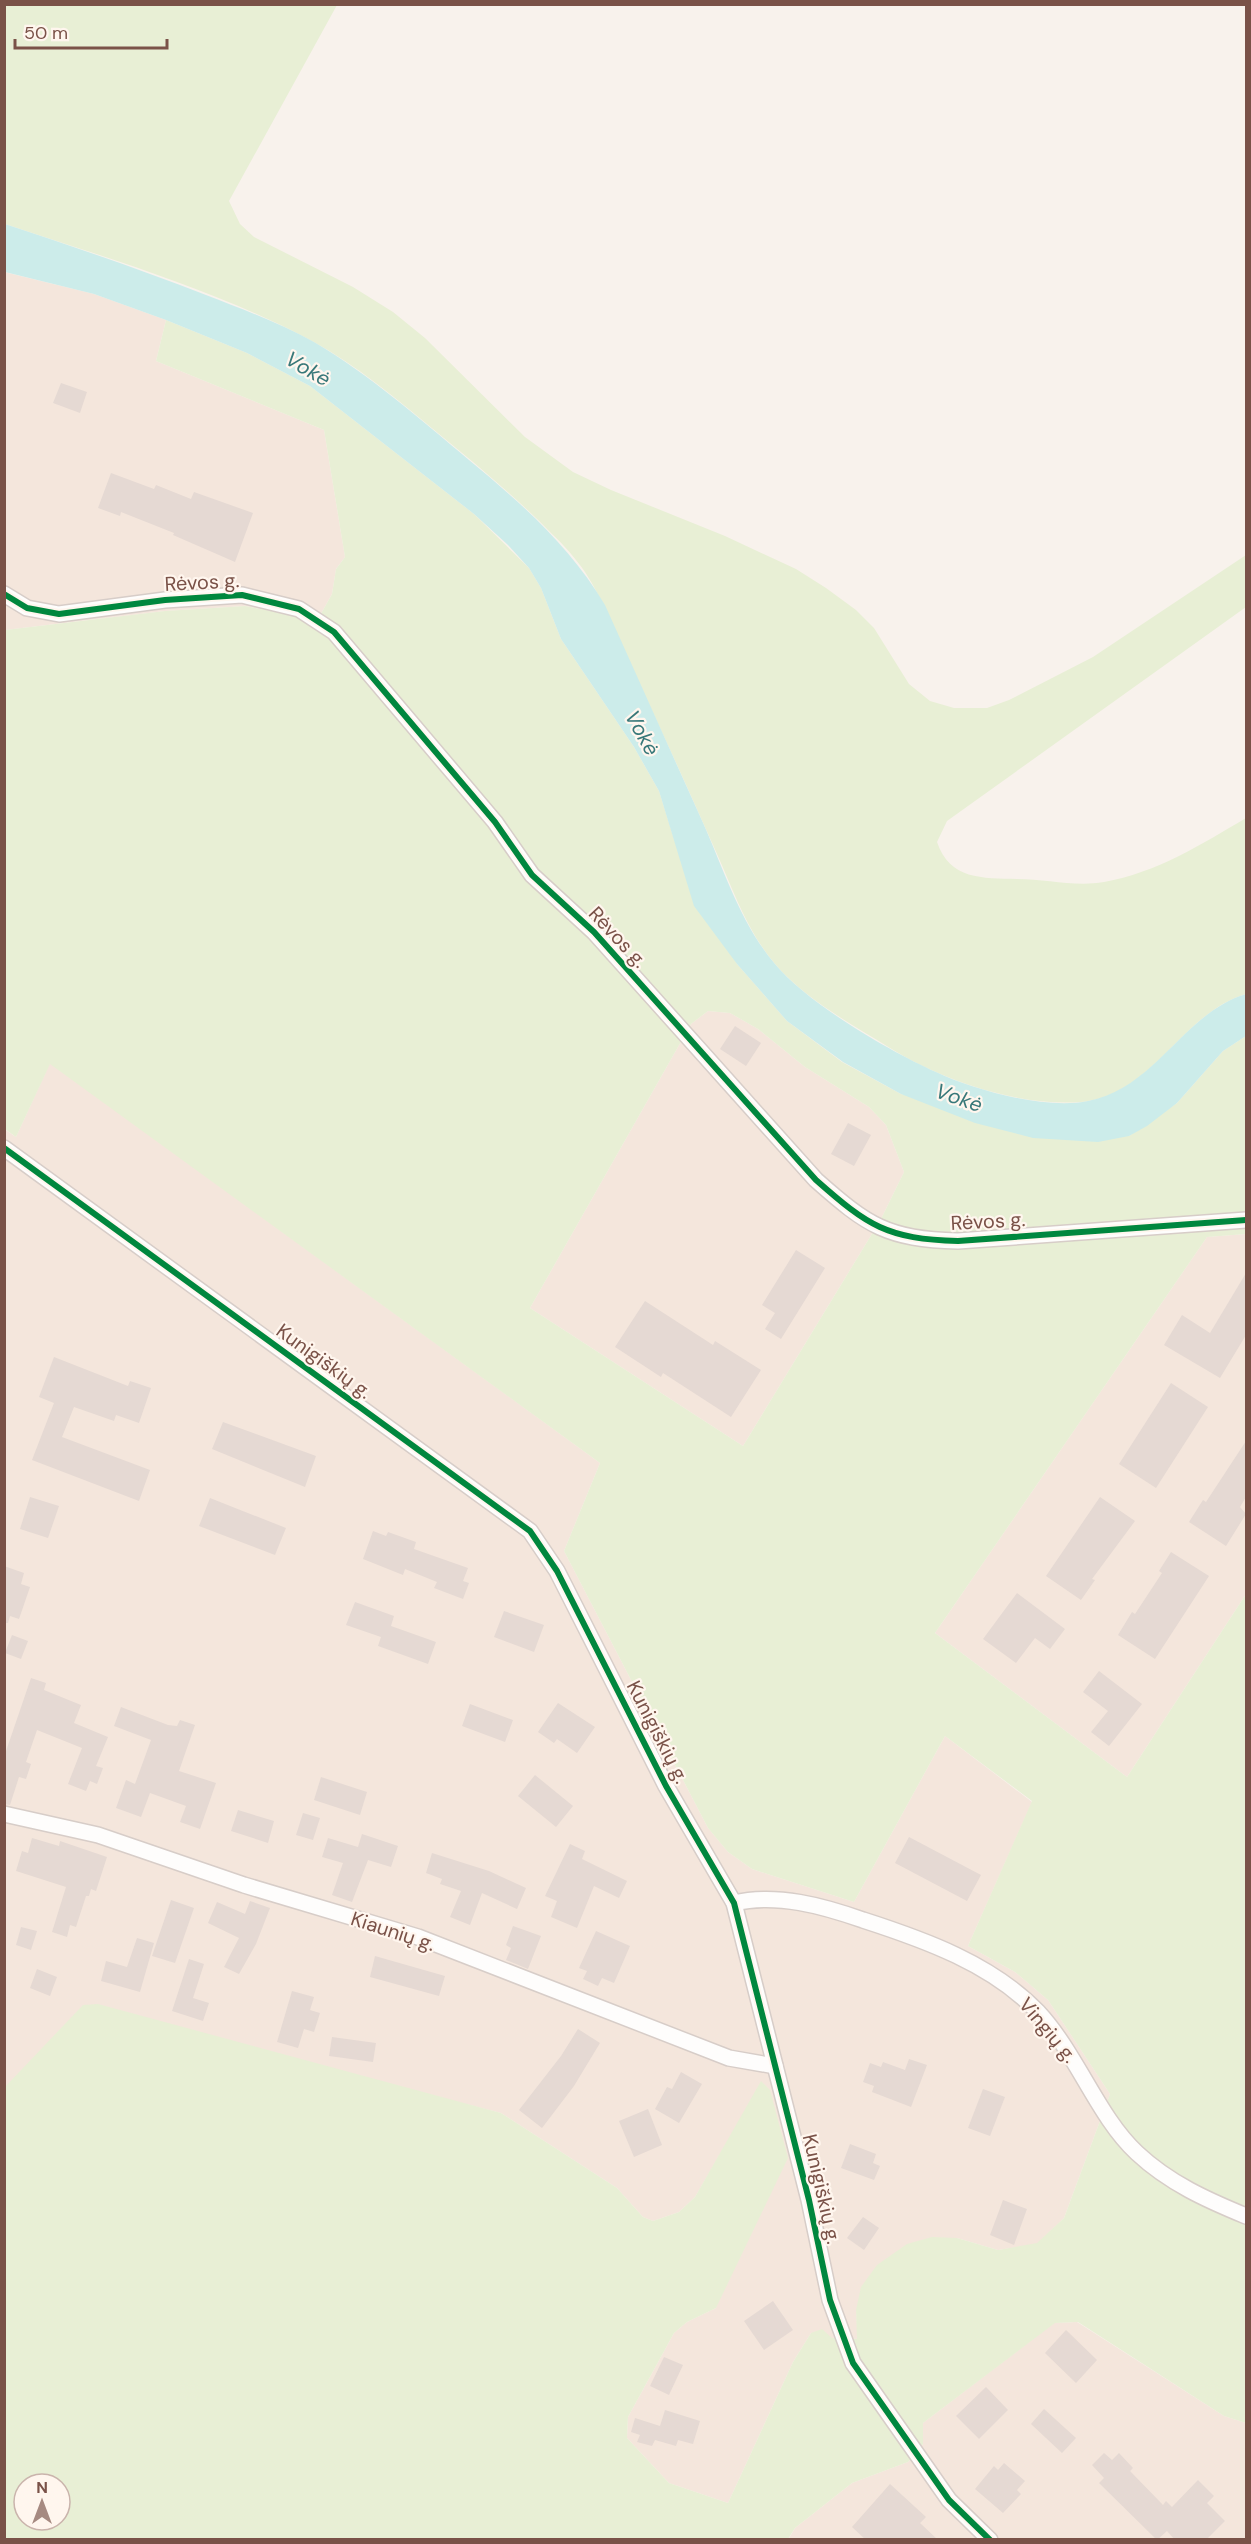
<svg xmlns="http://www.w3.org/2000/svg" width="1251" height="2544" viewBox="0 0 1251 2544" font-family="'DM Sans',sans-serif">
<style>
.residential{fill:#f4e6dc}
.green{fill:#e8efd5;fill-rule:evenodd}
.water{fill:#ccecea}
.building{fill:#e5d9d3}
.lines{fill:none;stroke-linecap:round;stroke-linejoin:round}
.minor-casing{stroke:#d7cdc8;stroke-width:18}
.minor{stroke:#fefdfc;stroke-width:15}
.cycleway-casing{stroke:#fff6ee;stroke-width:10}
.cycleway{stroke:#00873e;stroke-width:6}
.labels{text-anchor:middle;stroke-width:4.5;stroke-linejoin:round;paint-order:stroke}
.street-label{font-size:20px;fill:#7a5248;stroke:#fff6ee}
.water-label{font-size:21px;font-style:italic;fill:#387879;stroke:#fff6ee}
</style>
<rect width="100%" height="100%" fill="#f8f2ec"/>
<!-- residential -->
<g class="residential">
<path d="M4 272 94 294 166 320 156 361 324 430 345 557 336 569 332 594 313 628 293 615 245 606 165 611 5 630Z"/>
<path d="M708 1011 730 1013 758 1029 805 1067 869 1107 886 1125 904 1172 881 1219 743 1446 530 1308 691 1024Z"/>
<path d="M50 1063 600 1463 564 1551 708 1828 728 1852 752 1869 854 1902 945 1736 1032 1802 968 1946 1015 1972 1048 2000 1110 2094 1064 2218 1037 2244 998 2250 957 2238 856 2310 858 2339 832 2338 811 2333 793 2362 728 2503 669 2483 627 2438 628 2417 674 2333 687 2322 716 2308 762 2082 695 2197 679 2212 653 2221 643 2217 617 2188 501 2113 83 2006 5 2088 4 1129 16 1137Z"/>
<path d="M1246 1234V1594L1127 1777 935 1633 1207 1237Z"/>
<path d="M1077 2322 1224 2416 1246 2423V2539L788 2540 795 2528 852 2483 908 2462 923 2444V2423L1054 2323Z"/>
</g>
<!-- green -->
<g class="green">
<path d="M4 5H337L229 201 240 224 254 237 353 287 393 312 425 338 525 437 573 472 611 490 725 536 796 569 826 588 856 610 874 628 909 684 930 701 954 708H987L1009 700 1093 657 1246 555V607L947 821 937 842C950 880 982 878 1017 879 1046 879 1075 887 1104 882 1156 873 1202 844 1246 818V994C1181 1013 1153 1096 1081 1102 1020 1107 941 1080 890 1048 850 1023 806 1000 775 964 747 931 734 892 717 854 688 789 660 726 629 663 615 633 603 599 585 572 576 559 564 545 552 534 517 498 478 466 439 434 398 400 357 365 310 340 214 289 107 258 5 224Z"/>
<path d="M166 320 247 353 310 386 474 514 529 568 541 588 561 639 634 747 659 791 674 839 737 964 787 1021 842 1062 901 1094 1129 1136 1177 1103 1223 1051 1246 1036V1234L1207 1237 935 1633 1127 1777 1246 1594V2423L1224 2416 1078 2322 1055 2323 923 2423V2444L908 2462 852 2483 795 2528 788 2539H5L4 2088 83 2005 98 2004 501 2113 617 2188 643 2217 653 2221 679 2212 695 2197 761 2081 770 2090 788 2158 716 2308 687 2322 674 2333 628 2417 627 2438 669 2483 728 2503 793 2362 811 2333 822 2329 832 2338 857 2339 856 2310 861 2287 877 2265 907 2244 932 2237 957 2238 998 2250 1037 2243 1064 2218 1110 2094 1048 2000 1015 1972 968 1946 1032 1801 945 1736 854 1902 752 1869 728 1852 708 1828 564 1551 600 1463 50 1064 16 1137 5 1129V630L165 611 245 606 293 615 313 628 332 594 336 569 345 557 324 430 156 361ZM708 1011 730 1013 758 1029 805 1067 869 1107 886 1125 904 1172 881 1219 743 1446 530 1308 691 1024ZM24 2484H60V2520H24Z"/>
</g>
<!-- water -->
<path class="water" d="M5 224C72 246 139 269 206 295 242 309 280 323 314 342 370 375 419 418 469 460 521 503 570 546 605 605 638 678 671 752 704 825 725 873 741 924 775 964 807 1003 889 1051 936 1072 974 1090 1046 1110 1088 1101 1156 1088 1183 1013 1246 994V1036L1223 1051 1177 1103 1147 1126 1129 1136 1098 1142 1033 1138 975 1123 901 1094 843 1062 787 1021 737 964 694 906 659 791 634 747 561 639 541 588 529 568 508 545 474 514 310 386 247 353 166 320 94 294 5 272Z"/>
<!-- building -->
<g class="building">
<path d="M61 383 87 392 80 413 53 403Z"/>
<path d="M111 473 154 489 156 485 191 499 194 492 253 513 235 562 173 535 174 533 121 512 120 516 98 508Z"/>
<path d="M735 1026 761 1043 746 1066 720 1049Z"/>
<path d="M848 1123 871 1135 854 1166 831 1154Z"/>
<path d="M796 1250 825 1268 781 1339 765 1329 775 1313 762 1305Z"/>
<path d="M1246 1273V1335L1220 1378 1164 1345 1182 1315 1210 1333Z"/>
<path d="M645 1301 713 1345 715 1341 761 1370 731 1417 663 1373 661 1377 615 1347Z"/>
<path d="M54 1357 128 1386 130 1381 151 1388 139 1423 116 1415 114 1421 74 1407 62 1437 150 1470 139 1501 32 1460 54 1403 39 1397Z"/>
<path d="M1171 1383 1208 1407 1156 1488 1119 1464Z"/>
<path d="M223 1422 316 1456 305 1487 212 1449Z"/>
<path d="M1246 1441V1497L1240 1507 1246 1514 1226 1546 1189 1522 1203 1500 1206 1502Z"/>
<path d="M30 1497 59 1506 48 1538 20 1529Z"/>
<path d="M1100 1497 1135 1521 1092 1579 1095 1580 1081 1600 1046 1576Z"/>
<path d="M210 1498 286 1528 275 1555 199 1526Z"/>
<path d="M373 1531 386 1536 388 1532 416 1542 414 1549 468 1568 463 1581 469 1583 463 1599 434 1588 437 1582 405 1569 403 1575 363 1559Z"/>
<path d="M1171 1552 1209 1576 1155 1659 1118 1635 1132 1612 1135 1614 1162 1573 1159 1571Z"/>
<path d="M4 1566 24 1573 21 1584 30 1587 19 1619 10 1616 8 1623H4Z"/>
<path d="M1017 1593 1065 1629 1050 1649 1035 1638 1016 1663 983 1639Z"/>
<path d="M355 1602 394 1616 391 1626 436 1642 428 1664 378 1646 381 1637 346 1625Z"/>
<path d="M504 1611 544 1625 534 1652 494 1637Z"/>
<path d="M12 1635 28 1641 21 1659 5 1653Z"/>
<path d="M1099 1671 1142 1704 1109 1746 1091 1732 1108 1711 1083 1692Z"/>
<path d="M31 1678 46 1683 44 1690 81 1705 74 1723 108 1737 96 1766 103 1768 97 1784 90 1781 86 1791 68 1784 82 1748 37 1730 26 1762 31 1764 26 1779 19 1777 10 1805 4 1804V1757Z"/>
<path d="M558 1703 595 1727 577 1753 557 1739 554 1743 538 1732Z"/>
<path d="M470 1704 513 1720 505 1742 462 1726Z"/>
<path d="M121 1707 168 1725 177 1726 180 1720 195 1725 179 1771 216 1783 200 1829 180 1822 186 1806 150 1793 141 1817 116 1808 126 1780 135 1784 151 1740 114 1726Z"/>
<path d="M535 1775 573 1806 556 1827 518 1796Z"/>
<path d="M321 1777 367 1792 360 1815 314 1800Z"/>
<path d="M238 1810 274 1821 268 1843 231 1831Z"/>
<path d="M303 1813 320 1818 313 1840 296 1835Z"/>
<path d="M362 1834 398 1846 391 1867 368 1860 352 1902 332 1895 343 1863 322 1857 328 1838 358 1847Z"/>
<path d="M909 1837 981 1875 967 1901 895 1863Z"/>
<path d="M32 1838 59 1846 60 1841 107 1857 96 1891 91 1889 89 1896H86L76 1927 70 1925 67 1937 52 1932 66 1887 16 1871 22 1851 28 1853Z"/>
<path d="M570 1844 585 1851 582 1859 627 1881 619 1898 594 1886 577 1928 551 1917 557 1901 545 1896Z"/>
<path d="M432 1853 489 1871 526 1888 517 1909 482 1893 470 1925 450 1917 461 1891 440 1884 442 1879 426 1873Z"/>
<path d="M171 1900 194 1908 175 1963 152 1956Z"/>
<path d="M250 1901 270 1908 256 1944 239 1974 224 1967 239 1938 208 1923 217 1902 245 1914Z"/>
<path d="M513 1926 541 1936 528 1969 506 1960 511 1948 506 1945Z"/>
<path d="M21 1927 37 1931 31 1950 16 1945Z"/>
<path d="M596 1931 630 1946 614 1983 602 1978 598 1986 583 1979 587 1971 579 1968Z"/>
<path d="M137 1938 154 1943 140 1992 101 1981 106 1961 127 1967Z"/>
<path d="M375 1956 445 1976 439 1996 370 1977Z"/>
<path d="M189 1959 204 1964 193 1998 209 2003 203 2021 172 2011Z"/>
<path d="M37 1969 57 1977 50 1996 30 1988Z"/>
<path d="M292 1991 314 1997 310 2010 320 2013 314 2032 304 2029 298 2048 277 2042Z"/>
<path d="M578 2029 600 2043 574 2086 542 2128 519 2110 561 2056Z"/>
<path d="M332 2037 376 2043 373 2062 329 2056Z"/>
<path d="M909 2059 927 2065 911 2107 872 2092 874 2086 863 2082 870 2063 881 2067 883 2062 905 2070Z"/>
<path d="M681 2072 702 2084 679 2123 655 2109 667 2087 672 2089Z"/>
<path d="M983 2089 1005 2097 990 2136 968 2128Z"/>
<path d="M648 2109 662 2145 634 2157 619 2121Z"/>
<path d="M850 2144 876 2154 873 2163 880 2166 874 2180 841 2168Z"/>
<path d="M1003 2200 1027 2209 1014 2245 990 2235Z"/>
<path d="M863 2217 879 2228 864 2250 847 2238Z"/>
<path d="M773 2301 793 2330 764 2350 744 2321Z"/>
<path d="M1066 2330 1097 2360 1076 2383 1045 2353Z"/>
<path d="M664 2357 683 2365 669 2395 650 2386Z"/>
<path d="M986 2387 1008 2410 979 2439 956 2416Z"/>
<path d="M1044 2409 1076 2438 1062 2453 1031 2424Z"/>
<path d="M665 2410 700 2421 693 2444 678 2440 676 2446 655 2440 652 2446 637 2442 640 2435 631 2432 635 2418 660 2426Z"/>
<path d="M1104 2453 1112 2460 1119 2453 1133 2468 1130 2471 1163 2505 1166 2501 1172 2507 1198 2480 1214 2496 1207 2503 1225 2521 1206 2540H1175L1167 2531 1157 2540 1099 2483 1104 2478 1092 2465Z"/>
<path d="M1004 2463 1025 2481 1017 2490 1021 2494 1003 2513 975 2489 994 2466 998 2470Z"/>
<path d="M890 2484 926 2517 920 2523 938 2540H866L852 2527Z"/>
</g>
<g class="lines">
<!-- minor casing -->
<g class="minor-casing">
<g id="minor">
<path d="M4 594 27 608 59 614 165 600 242 595 299 609 334 632 495 822 532 875 594 932 816 1180C868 1226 887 1239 958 1241L1246 1220"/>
<path d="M4 1148 530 1531 557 1571 666 1786 734 1903 809 2200 830 2300 853 2363 949 2500 990 2540"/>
<path d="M4 1814 98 1835 244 1885 418 1937 729 2058 775 2066"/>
<path d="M734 1903C777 1893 823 1906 863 1920 925 1940 992 1964 1038 2012 1077 2054 1098 2117 1137 2153 1169 2183 1207 2200 1246 2216"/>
</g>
</g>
<!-- minor -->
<use href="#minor" class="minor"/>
<!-- cycleway casing -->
<g class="cycleway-casing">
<g id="cycleway">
<path d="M4 594 27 608 59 614 165 600 242 595 299 609 334 632 495 822 532 875 594 932 816 1180C868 1226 887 1239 958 1241L1246 1220"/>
<path d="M4 1148 530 1531 557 1571 666 1786 734 1903 809 2200 830 2300 853 2363 949 2500 990 2540"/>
</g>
</g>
<!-- cycleway -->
<use href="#cycleway" class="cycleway"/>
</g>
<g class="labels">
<!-- street labels -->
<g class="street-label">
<text transform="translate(202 582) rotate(-3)" y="7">Rėvos g.</text>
<text transform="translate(618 937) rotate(47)" y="7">Rėvos g.</text>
<text transform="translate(988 1221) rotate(-3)" y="7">Rėvos g.</text>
<text transform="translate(324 1361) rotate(36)" y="7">Kunigiškių g.</text>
<text transform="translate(658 1732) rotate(63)" y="7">Kunigiškių g.</text>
<text transform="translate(393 1931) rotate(18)" y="7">Kiaunių g.</text>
<text transform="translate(1048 2030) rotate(50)" y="7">Vingių g.</text>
<text transform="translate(822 2189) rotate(77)" y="7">Kunigiškių g.</text>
</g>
<!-- water labels -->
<g class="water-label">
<text transform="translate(308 369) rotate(30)" y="7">Vokė</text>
<text transform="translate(642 733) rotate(61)" y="7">Vokė</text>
<text transform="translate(959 1098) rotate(19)" y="7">Vokė</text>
</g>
</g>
<!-- border -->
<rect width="1251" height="2544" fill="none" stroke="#7a5248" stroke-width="12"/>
<!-- north arrow -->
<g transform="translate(42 2502)"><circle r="28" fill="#fff6ee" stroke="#cab4ac" stroke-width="1.5"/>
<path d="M0-4.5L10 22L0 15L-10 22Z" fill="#a68a81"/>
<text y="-9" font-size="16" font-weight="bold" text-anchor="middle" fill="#7a5248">N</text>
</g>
<!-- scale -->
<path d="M15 39v9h152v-9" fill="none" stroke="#7a5248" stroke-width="3"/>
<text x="24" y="39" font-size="18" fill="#7a5248" stroke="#fff6ee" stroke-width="4.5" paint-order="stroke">50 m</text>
</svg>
